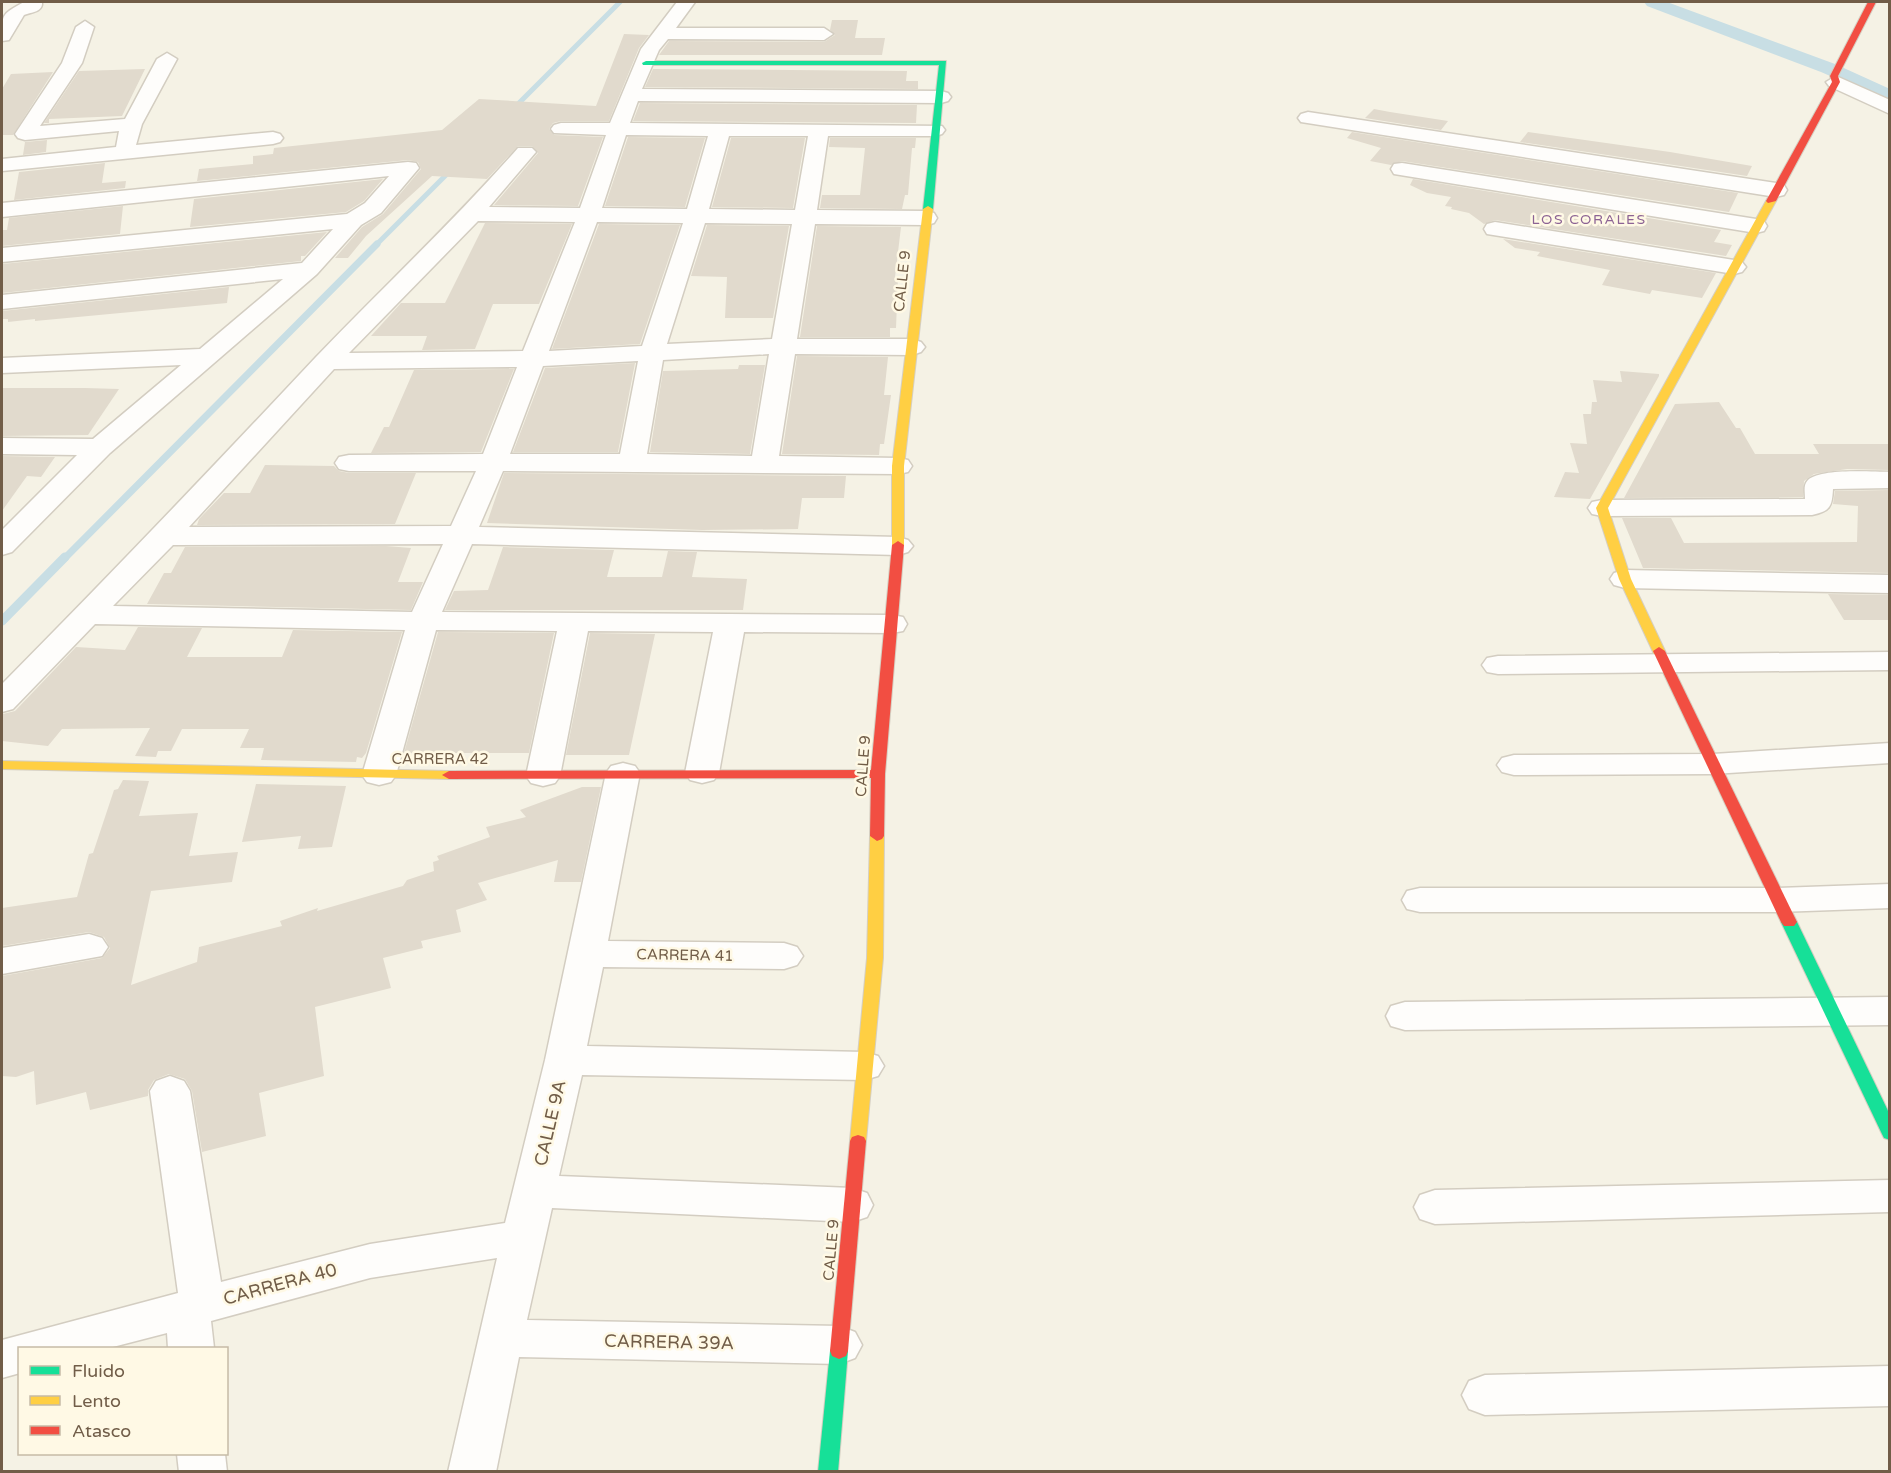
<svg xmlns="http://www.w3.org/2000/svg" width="1891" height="1473" viewBox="0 0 1891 1473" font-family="'Varela Round',sans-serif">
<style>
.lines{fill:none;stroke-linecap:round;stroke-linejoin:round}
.stream-far2{stroke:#c8dee4;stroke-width:5}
.stream-far1{stroke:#c8dee4;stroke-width:7}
.stream{stroke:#c8dee4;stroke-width:9}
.canal{fill:#c8dee4;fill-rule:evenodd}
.building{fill:#e1dacd}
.street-casing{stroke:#d3cdc1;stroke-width:3}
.fast-casing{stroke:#d5cfc2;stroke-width:2}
.slow-casing{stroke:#d5cfc2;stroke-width:2}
.jam-casing{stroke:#d5cfc2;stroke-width:2}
.street{fill:#fefdfb;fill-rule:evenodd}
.fast{fill:#16e098;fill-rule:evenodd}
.slow{fill:#ffcf43;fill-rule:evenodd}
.jam{fill:#f24e42;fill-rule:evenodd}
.labels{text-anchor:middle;stroke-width:5;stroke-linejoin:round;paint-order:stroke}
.far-neighbourhood-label{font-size:14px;letter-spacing:1.5px;fill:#8c6394;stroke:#fff9e5}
.street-label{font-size:15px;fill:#715d48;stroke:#fff9e5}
.near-street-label{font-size:18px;fill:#715d48;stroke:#fff9e5}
</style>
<rect width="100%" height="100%" fill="#f5f2e5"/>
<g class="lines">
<!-- stream-far2 -->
<g class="stream-far2">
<path d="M512 110 620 2"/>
<path d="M376 245 453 168"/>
</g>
<!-- stream-far1 -->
<path class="stream-far1" d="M64 559 377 244"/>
<!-- stream -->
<path class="stream" d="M2 621 65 557"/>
<!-- canal -->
<path class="canal" d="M1644 2H1667L1835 64 1890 89V102L1821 72 1647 6Z"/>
</g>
<!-- building -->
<g class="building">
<path d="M832 20H858L855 38H885L882 55H659L669 41 824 42 835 35 830 30Z"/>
<path d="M624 34 649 35 639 48 609 121H561L553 123 549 129 554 135 603 137 578 206 494 205 538 153 532 146H518L487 179 432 176 366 236 348 258H335L362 227 383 214 421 169 418 162 408 160 197 181 199 169 253 164V156L273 154 274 148 442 130 479 99 596 106Z"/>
<path d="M145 69 122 116 49 119V123H44L79 71Z"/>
<path d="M653 69 907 71 906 81H918V89L645 87Z"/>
<path d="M53 72 13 135H2V89L11 74Z"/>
<path d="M640 103 917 105 916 123 633 121Z"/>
<path d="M1374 109 1390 112 1448 121 1441 130 1365 118Z"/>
<path d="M1352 132 1738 193 1729 212 1402 161 1391 165 1370 161 1381 148 1347 138Z"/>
<path d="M1528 132 1670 152 1752 166 1747 176 1520 142Z"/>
<path d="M628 137 705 138 685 207 605 206Z"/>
<path d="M731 138H805L793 208 712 207Z"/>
<path d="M830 138H916L915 148H912L908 195H905L902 209 820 208 822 195H860L865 148 829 147Z"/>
<path d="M47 140 46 152 23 155 25 142Z"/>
<path d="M105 163 102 183 126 181 125 188 14 200 19 172Z"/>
<path d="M383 179 364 201 346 212 190 227 194 199Z"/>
<path d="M1413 179 1721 230 1714 242 1732 245 1726 256 1495 220 1484 224 1469 213 1451 209 1452 207 1445 206 1451 197 1427 193 1410 185Z"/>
<path d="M123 206 120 234 2 246V230H7L9 218Z"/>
<path d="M485 223 572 224 539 304H493L475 349 422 350 427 336H371L401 303H445Z"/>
<path d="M599 224 680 225 640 344 552 349Z"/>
<path d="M707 225 789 226 773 318H725L727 277 691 276Z"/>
<path d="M817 226 901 227 895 277H898L896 328H890V337H800Z"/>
<path d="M327 232 305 256H301V261L2 293V264Z"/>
<path d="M1503 239 1716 273 1702 298 1652 290 1650 294 1602 285 1610 270 1537 256 1540 252 1515 248Z"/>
<path d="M229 287 227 303 35 321V319L8 322V319H2V311Z"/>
<path d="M797 356 888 357 884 395H891L884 444H880L879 455 782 454Z"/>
<path d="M635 363 618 452H513L545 368Z"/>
<path d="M739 365H765L750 454 650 452 663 371 738 369Z"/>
<path d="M514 369 481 452 371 453 384 427H389L414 370Z"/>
<path d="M1620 371 1659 374V376L1590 499 1554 497 1565 472 1579 473 1570 443 1587 444 1583 414H1591L1592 402H1597L1593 380 1622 382Z"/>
<path d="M2 388H85L119 389 88 435 2 436Z"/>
<path d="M1719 402 1736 428H1740L1755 454H1819L1813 444H1890V470L1847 469 1814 474 1804 481 1803 497 1624 498 1675 404Z"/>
<path d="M2 456 55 457 41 477 27 476 2 511Z"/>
<path d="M265 465 334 466 339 471 349 473H416L395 524 197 525 199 519 224 493H250Z"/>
<path d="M504 473 846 476 844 498H802L798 529 702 530 487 523Z"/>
<path d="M1890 490V573L1643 568 1622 518H1671L1684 543 1857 542 1858 506 1833 504 1835 491Z"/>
<path d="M386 546 411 548 398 582H423L411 610 147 604 164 573H171L185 547Z"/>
<path d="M503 547 614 550 607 577H662L668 551 697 552 692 577 747 579 743 610H445L454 591 488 590Z"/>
<path d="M1828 594 1890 595V620H1844Z"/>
<path d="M138 627 202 628 187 657H282L293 630 402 632 366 753 362 758 357 757 356 762 261 760 264 748H240L249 729H182L171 751H158L156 757 135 756 150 728 62 729 48 746 2 741 3 714 15 711 76 647 125 650Z"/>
<path d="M438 632 554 633 529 753H404Z"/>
<path d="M590 633 655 634 629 755H566Z"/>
<path d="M123 780 149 781 139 816 198 813 189 856 238 852 232 882 151 891 131 985 197 962 199 947 282 926 280 921 318 908 317 911 403 886 407 880 434 871 433 862 439 860 437 856 490 837 486 827 526 817 520 810 582 787H601L581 882H554L558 860 478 883 487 900 456 910 461 932 421 941 423 948 383 958 391 988 315 1007 324 1076 259 1093 266 1136 202 1152 192 1091 185 1079 169 1074 154 1080 148 1090V1096L90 1110 86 1092 36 1105 34 1071 16 1077 2 1076V976L102 958 110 948 104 937 89 932 2 946V908L77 897 89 854 93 853 114 790 118 789Z"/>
<path d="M256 784 346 786 332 847 298 849 301 836 242 842Z"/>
</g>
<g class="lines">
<!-- street casing -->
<g class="street-casing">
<g id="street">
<path d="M24 2H42C43 12 32 12 24 15L9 40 2 41C2 13 1 15 24 2Z"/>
<path d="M677 2H695L676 28H824L833 34 824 40 668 39 659 50 642 89 941 91 948 93 951 97 948 101 941 103 638 101 630 123 942 126 945 130 942 134 935 136H828L817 210 926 211 934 213 937 218 934 223 926 225 815 224 797 339H912L921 342 925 347 921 352 912 355 795 354 779 456 898 458 908 460 912 466 908 472 898 474 503 471 479 527 898 537 908 540 913 546 908 552 898 555 472 544 442 612 892 615 903 617 907 624 903 631 892 633 744 632 719 773 714 780 702 783 690 780 685 773 713 632 588 631 560 776 555 783 543 786 531 783 526 776 557 631 436 630 396 775 391 782 379 785 367 782 362 775 405 630 95 624 13 709 2 712V684C108 577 212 468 316 357 383 287 454 221 518 148H532L536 152 489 207 580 208 606 135 554 133 551 129 554 125 561 123H610L641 49ZM626 135 708 136 687 209 602 208ZM729 136H808L795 210 709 209ZM478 221 575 222 523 351 349 353ZM597 222 683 223 642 346 549 351ZM705 223 792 224 772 339 667 344ZM769 354 752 456 647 454 663 360ZM638 361 620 454H510L543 366ZM517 367 483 454 349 455 339 457 335 463 339 469 349 471H476L451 526 189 527 334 369ZM443 544 412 612 113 606 173 545Z"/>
<path d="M85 21 94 27 82 63 40 126 125 119 157 59 167 53 177 59 142 124 136 145 273 132 280 134 283 138 280 142 273 144 2 171V159L116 147 119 131 25 140 18 138 15 134 62 63 76 27Z"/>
<path d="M1836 76 1890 100V114L1829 86 1826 82Z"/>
<path d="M1308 112 1776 183 1784 185 1787 190 1784 195 1776 197 1301 122 1298 118 1301 114Z"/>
<path d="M408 162 416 163 419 168 381 213 361 225 317 274 110 453 12 552 2 555V530L77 455 2 454V438L93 439 181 365 2 373V358L200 349 283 279 2 309V295L302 263 333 229 2 262V248L347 214 365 203 389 176 2 217V203Z"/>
<path d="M1402 163 1756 219 1764 221 1767 226 1764 231 1756 233 1394 174 1391 169 1394 164Z"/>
<path d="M1495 222 1734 260 1742 262 1746 267 1742 272 1734 274 1487 234 1484 229 1487 224Z"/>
<path d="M1890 472V488L1833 489C1832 507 1830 511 1812 515L1602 516 1592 514 1588 508 1592 502 1602 500 1805 499C1805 492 1803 485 1808 480 1822 468 1871 472 1890 472Z"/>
<path d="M1625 570 1890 575V593L1625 588 1614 585 1610 579 1614 573Z"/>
<path d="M1890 652V670L1498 674 1487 672 1482 665 1487 658 1498 656Z"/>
<path d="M1890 743V763L1713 774 1514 775 1502 772 1497 765 1502 758 1514 755 1713 754Z"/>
<path d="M623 763 635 766 640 773 608 941 784 943 797 947 803 956 797 965 784 969 603 967 587 1046 864 1052 878 1056 884 1066 878 1076 864 1080 582 1075 559 1176 852 1188 867 1193 873 1205 867 1217 852 1222 552 1208 527 1320 839 1326 855 1332 862 1345 855 1358 839 1364 519 1357 496 1472H448L497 1258 370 1278 211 1321 214 1348H168L167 1333 109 1348H20V1373L2 1378V1340L178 1293 150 1091 156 1081 170 1076 184 1081 190 1091 221 1282 370 1244 505 1223 545 1060 606 773 611 766Z"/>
<path d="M1890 884V908L1778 912H1420L1407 909 1402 900 1407 891 1420 888H1778Z"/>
<path d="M89 934 102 938 108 947 102 956 2 974V948Z"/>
<path d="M1890 997V1025L1405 1030 1391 1026 1386 1016 1391 1006 1405 1002Z"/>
<path d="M1890 1180V1212L1435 1224 1420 1219 1414 1207 1420 1195 1435 1190Z"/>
<path d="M1890 1366V1406L1485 1415 1469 1409 1462 1395 1469 1381 1485 1375Z"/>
<path d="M177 1454H225L227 1472H179Z"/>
</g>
</g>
<!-- fast casing -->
<g class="fast-casing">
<g id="fast">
<path d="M646 61H946L933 209 928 212 923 209 939 65H643L642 63Z"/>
<path d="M1789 917 1794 918 1797 922 1890 1115V1140L1884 1138 1882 1134 1781 922 1784 918Z"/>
<path d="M839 1343 846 1346 848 1351 838 1472H818L830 1351 832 1346Z"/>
</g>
</g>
<!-- slow casing -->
<g class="slow-casing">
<g id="slow">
<path d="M1771 198 1776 201 1608 508 1631 579 1665 651 1659 655 1654 654 1619 579 1596 508 1766 201Z"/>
<path d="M928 206 933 209 904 466V545L898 549 892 545V466L923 209Z"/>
<path d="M2 761 449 771 456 775 449 779 2 769Z"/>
<path d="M877 831 884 836 883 958 866 1141 864 1145 858 1147 852 1145 850 1141 867 958 870 836Z"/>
</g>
</g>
<!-- jam casing -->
<g class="jam-casing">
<g id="jam">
<path d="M1868 2H1876L1838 76 1840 82 1776 201 1768 203 1766 201 1832 82 1830 76Z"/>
<path d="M898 541 904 545 885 774 884 836 882 839 877 841 870 836 871 778 449 779 442 775 449 771 871 770 892 545Z"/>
<path d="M1659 647 1665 651 1797 922 1794 926H1784L1781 922 1653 651Z"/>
<path d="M858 1135 864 1137 866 1141 848 1351 846 1356 839 1359 832 1356 830 1351 850 1141 852 1137Z"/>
</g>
</g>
<!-- street -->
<use href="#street" class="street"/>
<!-- fast -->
<use href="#fast" class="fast"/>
<!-- slow -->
<use href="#slow" class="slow"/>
<!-- jam -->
<use href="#jam" class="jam"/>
</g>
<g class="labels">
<!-- far-neighbourhood labels -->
<g class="far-neighbourhood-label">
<text x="1589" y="224">LOS CORALES</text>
</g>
<!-- street labels -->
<g class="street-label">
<text transform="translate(902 281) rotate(-84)" y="5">CALLE 9</text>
<text x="440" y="764">CARRERA 42</text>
<text transform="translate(863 766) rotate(-86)" y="5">CALLE 9</text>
<text transform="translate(685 955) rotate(1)" y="5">CARRERA 41</text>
<text transform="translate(831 1250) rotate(-85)" y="5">CALLE 9</text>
</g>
<!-- near-street labels -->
<g class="near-street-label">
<text transform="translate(550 1123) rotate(-77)" y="6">CALLE 9A</text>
<text transform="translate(280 1284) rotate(-15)" y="6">CARRERA 40</text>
<text transform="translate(669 1342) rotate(1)" y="6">CARRERA 39A</text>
</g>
</g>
<!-- border -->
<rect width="1891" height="1473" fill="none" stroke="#715d48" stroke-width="6"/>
<!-- legend -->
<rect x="18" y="1347" width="210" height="108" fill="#fff9e5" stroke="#c6bba6" stroke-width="1.5"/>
<rect x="30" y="1366" width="30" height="9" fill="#16e098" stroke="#c6bba6" stroke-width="1.5"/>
<text x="72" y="1377" font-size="18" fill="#715d48">Fluido</text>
<rect x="30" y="1396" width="30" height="9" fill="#ffcf43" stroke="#c6bba6" stroke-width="1.5"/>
<text x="72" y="1407" font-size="18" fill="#715d48">Lento</text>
<rect x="30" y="1426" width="30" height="9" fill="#f24e42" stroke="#c6bba6" stroke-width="1.5"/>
<text x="72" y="1437" font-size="18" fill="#715d48">Atasco</text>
</svg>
